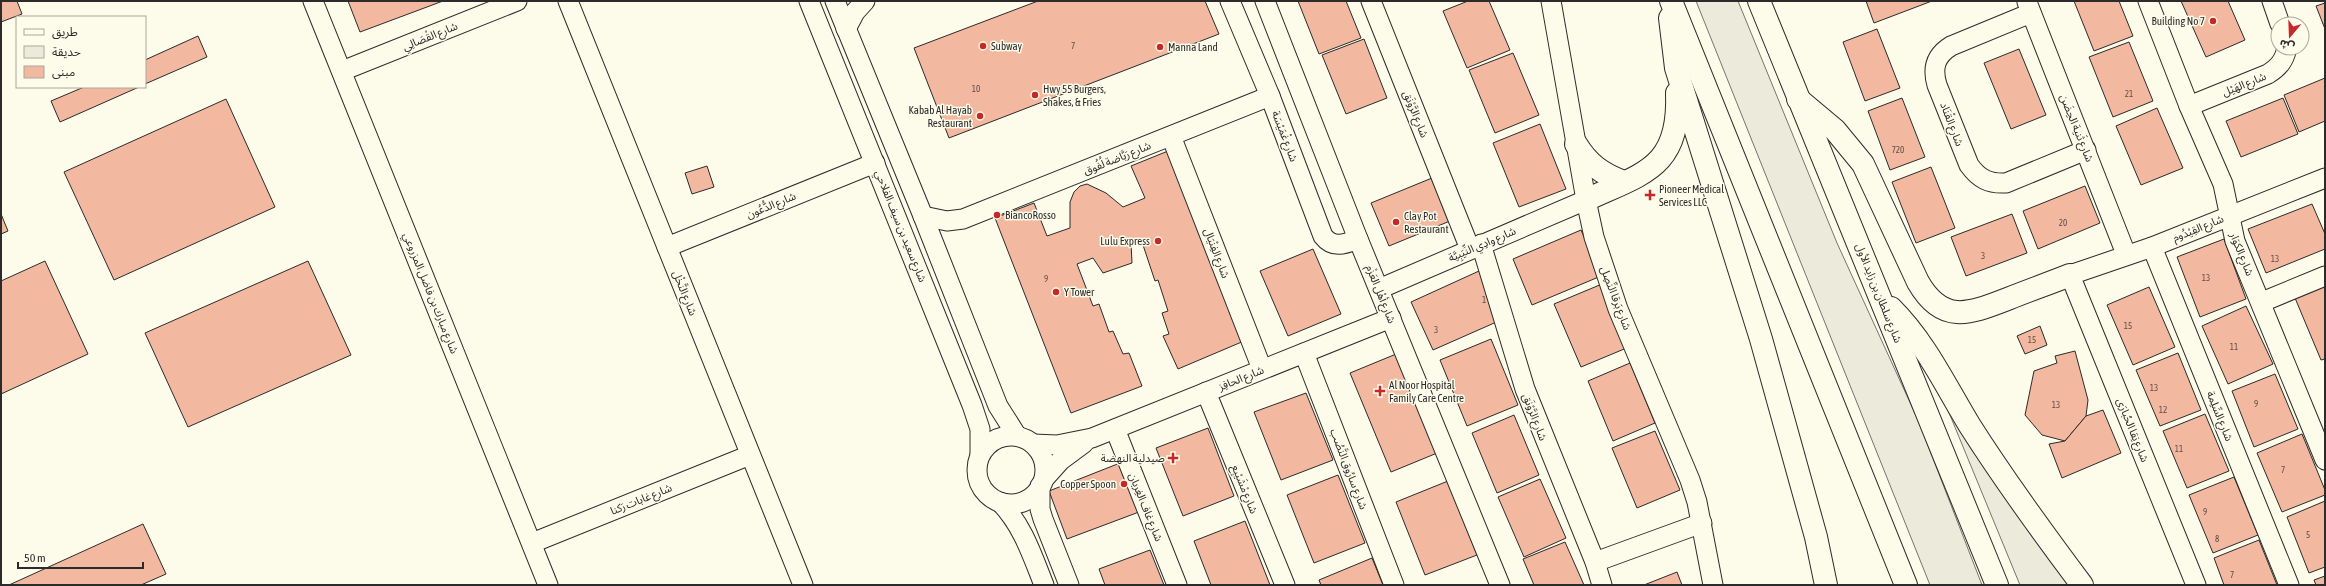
<svg xmlns="http://www.w3.org/2000/svg" width="2326" height="586" viewBox="0 0 2326 586" font-family="'Asap Condensed','Noto Sans Arabic',sans-serif">
<style>
.green{fill:#ecebdb;stroke:#74746e}
.building{fill:#f2b8a0;stroke:#2b2b2b}
.lines{fill:none;stroke-linecap:round;stroke-linejoin:round}
.minor-casing{stroke:#2b2b2b;stroke-width:21}
.major-casing{stroke:#2b2b2b;stroke-width:24}
.minor{stroke:#fdfbea;stroke-width:19}
.major{stroke:#fdfbea;stroke-width:22}
.poi-dot{fill:#c62828;stroke:#fdfbea;stroke-width:1.5}
.labels{text-anchor:middle;stroke-width:3;stroke-linejoin:round;paint-order:stroke}
.number-label{font-size:9px;fill:#5d4e48}
.poi-label{font-size:11px;fill:#2b2b2b;stroke:#fdfbea;text-anchor:start}
.street-label{font-size:11px;fill:#2b2b2b;stroke:#fdfbea}
</style>
<rect width="100%" height="100%" fill="#fdfbea"/>
<!-- green -->
<g class="green">
<path d="M1696 1H1738L1837 243 1918 420 1982 585H1930Z"/>
<path d="M1945 403 2069 585H2020Z"/>
</g>
<!-- building -->
<g class="building">
<path d="M1 1H17L22 14 1 22Z"/>
<path d="M348 1H443L360 32Z"/>
<path d="M1038 1H1205L1219 34 949 138 914 48Z"/>
<path d="M1298 1H1346L1361 38 1319 54Z"/>
<path d="M1468 1H1489L1510 50 1467 68 1443 11Z"/>
<path d="M1866 1H1932L1874 23Z"/>
<path d="M2074 1H2119L2133 36 2094 51Z"/>
<path d="M2181 1H2228L2245 40 2206 57Z"/>
<path d="M2325 3V29L2316 6Z"/>
<path d="M1877 29 1900 88 1865 101 1843 42Z"/>
<path d="M198 36 207 57 145 84V60Z"/>
<path d="M1364 39 1387 98 1346 114 1322 55Z"/>
<path d="M2129 42 2153 101 2113 117 2089 57Z"/>
<path d="M2019 49 2046 115 2011 129 1984 63Z"/>
<path d="M1513 53 1539 115 1495 133 1469 70Z"/>
<path d="M2325 78V121L2299 132 2284 95Z"/>
<path d="M84 87H139L60 122 51 101Z"/>
<path d="M1902 98 1925 157 1890 170 1868 111Z"/>
<path d="M2283 98 2298 134 2241 157 2226 121Z"/>
<path d="M226 99 275 207 114 280 64 172Z"/>
<path d="M2157 108 2183 168 2141 185 2116 126Z"/>
<path d="M1540 124 1566 189 1519 207 1493 143Z"/>
<path d="M1168 151 1244 341 1178 369 1163 336 1169 334 1162 313 1168 311 1158 280 1155 281 1141 239 1131 243 1132 263 1103 273 1093 258 1077 264 1093 306 1099 304 1109 332 1113 331 1123 354 1129 353 1142 386 1071 413 995 218 1034 203 1047 236 1070 228V202L1074 192 1080 186 1087 184 1106 193 1123 207 1145 198 1131 166Z"/>
<path d="M707 166 714 187 692 194 685 173Z"/>
<path d="M1931 167 1955 228 1916 243 1892 182Z"/>
<path d="M1432 178 1450 221 1389 246 1371 203Z"/>
<path d="M2085 186 2100 223 2038 249 2023 211Z"/>
<path d="M2312 204 2325 234V249L2266 273 2248 229Z"/>
<path d="M1 214 8 231 1 234Z"/>
<path d="M2012 214 2027 253 1966 276 1951 237Z"/>
<path d="M1581 230 1601 276 1532 305 1513 259Z"/>
<path d="M2224 239 2246 299 2200 317 2177 257Z"/>
<path d="M1313 249 1341 314 1288 336 1260 271Z"/>
<path d="M45 261 88 354 1 394V281Z"/>
<path d="M308 261 351 355 188 427 145 333Z"/>
<path d="M1479 271 1501 320 1433 350 1411 302Z"/>
<path d="M1602 284 1629 347 1581 367 1554 304Z"/>
<path d="M2325 286V359L2321 360 2295 298Z"/>
<path d="M2149 287 2175 347 2133 365 2107 305Z"/>
<path d="M2246 306 2273 364 2228 384 2202 326Z"/>
<path d="M2040 326 2047 345 2025 354 2017 336Z"/>
<path d="M1491 339 1518 405 1467 426 1440 360Z"/>
<path d="M2075 351 2088 400 2086 416 2065 441 2042 435 2025 415 2034 371 2057 363 2055 356Z"/>
<path d="M1401 352 1442 451 1391 472 1350 373Z"/>
<path d="M2178 353 2201 410 2160 426 2136 370Z"/>
<path d="M1630 363 1655 423 1613 441 1588 381Z"/>
<path d="M2275 374 2298 429 2254 447 2232 391Z"/>
<path d="M1306 393 1333 460 1281 480 1254 412Z"/>
<path d="M2103 410 2121 453 2062 478 2049 444 2065 441 2086 416Z"/>
<path d="M2205 414 2229 471 2187 488 2163 431Z"/>
<path d="M1514 415 1539 475 1497 493 1472 433Z"/>
<path d="M1208 428 1234 496 1183 516 1156 448Z"/>
<path d="M1655 431 1680 490 1637 508 1612 448Z"/>
<path d="M2302 434 2325 490V495L2282 512 2257 453Z"/>
<path d="M1120 463 1139 512 1067 539 1049 491Z"/>
<path d="M1338 475 1365 543 1314 563 1287 495Z"/>
<path d="M2234 477 2258 535 2213 553 2189 495Z"/>
<path d="M1540 479 1566 538 1524 557 1498 497Z"/>
<path d="M1448 481 1477 555 1425 575 1396 502Z"/>
<path d="M2325 501V567L2309 573 2287 517Z"/>
<path d="M1245 521 1270 585H1211L1194 541Z"/>
<path d="M143 524 166 574 141 585H9Z"/>
<path d="M2259 540 2277 585H2224L2214 558Z"/>
<path d="M1565 542 1584 585H1534L1523 559Z"/>
<path d="M1150 550 1164 585H1105L1099 569Z"/>
<path d="M1372 558 1383 585H1321L1319 580Z"/>
<path d="M1677 572 1682 585H1644Z"/>
<path d="M2325 576V585H2316L2314 580Z"/>
</g>
<g class="lines">
<!-- minor casing -->
<g class="minor-casing">
<g id="minor">
<path d="M313 1 548 585"/>
<path d="M568 1 803 585"/>
<path d="M809 1 972 405 980 429V454"/>
<path d="M835 1 923 216 998 406 1017 436"/>
<path d="M1230 1 1270 96 1323 236C1333 249 1345 244 1358 239"/>
<path d="M1265 1 1358 239 1500 585"/>
<path d="M1371 1 1470 249"/>
<path d="M1551 1 1586 200 1594 237 1618 309 1690 480 1697 502 1713 585"/>
<path d="M2148 1 2189 106 2223 184 2235 241 2325 460"/>
<path d="M2272 1 2280 24"/>
<path d="M2027 2 2126 254"/>
<path d="M2031 13 1951 46C1935 56 1932 68 1937 85L1969 165C1979 179 1989 184 2006 183L2086 150"/>
<path d="M846 29 855 12 865 1"/>
<path d="M342 71 517 1"/>
<path d="M2189 106 2268 74C2279 67 2284 61 2287 48"/>
<path d="M1171 136 1262 369"/>
<path d="M923 216 947 221 963 219 1270 96"/>
<path d="M1481 244 1525 389 1595 562 1602 585"/>
<path d="M667 247 875 163"/>
<path d="M2152 247 2289 585"/>
<path d="M1379 289 1586 200"/>
<path d="M2262 302 2325 276"/>
<path d="M1304 353 1394 585"/>
<path d="M1206 392 1285 585"/>
<path d="M1115 429 1177 585"/>
<circle cx="1011" cy="470" r="34"/>
<path d="M1033 444 1057 445 1092 438 1391 318"/>
<path d="M1044 479 1061 460 1084 443"/>
<path d="M1040 486V509L1043 519 1069 585"/>
<path d="M1000 502C1023 526 1032 555 1044 585"/>
<path d="M532 543 750 455"/>
<path d="M1595 562 1702 523"/>
<path d="M2196 585 2070 275 2152 247 2325 178"/>
</g>
</g>
<!-- major casing -->
<g class="major-casing">
<g id="major">
<path d="M1671 1 1906 585"/>
<path d="M1759 1 1997 585"/>
<path d="M1670 18 1676 68 1761 339 1816 537 1826 585"/>
<path d="M1798 99 1835 130 1863 164 1918 282C1943 326 1971 313 2010 298 2030 290 2050 283 2070 275"/>
<path d="M1576 144C1588 164 1602 174 1624 182"/>
<path d="M1586 200C1644 173 1680 168 1677 93"/>
<path d="M1891 308C1926 343 1945 385 1970 426 2005 481 2043 533 2082 585"/>
</g>
</g>
<!-- minor -->
<use href="#minor" class="minor"/>
<!-- major -->
<use href="#major" class="major"/>
</g>
<!-- markers -->
<g class="poi-dot">
<circle cx="2213" cy="21" r="4"/>
<circle cx="983" cy="46" r="4"/>
<circle cx="1160" cy="47" r="4"/>
<circle cx="1035" cy="95" r="4"/>
<circle cx="980" cy="116" r="4"/>
<path d="M1648 189h4v4h4v4h-4v4h-4v-4h-4v-4h4z"/>
<circle cx="997" cy="215" r="4"/>
<circle cx="1396" cy="222" r="4"/>
<circle cx="1158" cy="241" r="4"/>
<circle cx="1056" cy="292" r="4"/>
<path d="M1378 385h4v4h4v4h-4v4h-4v-4h-4v-4h4z"/>
<path d="M1171 452h4v4h4v4h-4v4h-4v-4h-4v-4h4z"/>
<circle cx="1124" cy="484" r="4"/>
</g>
<g class="labels">
<!-- number labels -->
<g class="number-label">
<text x="1073" y="49">7</text>
<text x="976" y="92">10</text>
<text x="2129" y="97">21</text>
<text x="1898" y="153">720</text>
<text x="2063" y="226">20</text>
<text x="1983" y="259">3</text>
<text x="2275" y="262">13</text>
<text x="2206" y="281">13</text>
<text x="1046" y="282">9</text>
<text x="1484" y="303">1</text>
<text x="2128" y="329">15</text>
<text x="1436" y="333">3</text>
<text x="2032" y="343">15</text>
<text x="2234" y="350">11</text>
<text x="2154" y="391">13</text>
<text x="2256" y="407">9</text>
<text x="2056" y="408">13</text>
<text x="2163" y="413">12</text>
<text x="2179" y="452">11</text>
<text x="2283" y="473">7</text>
<text x="2205" y="515">9</text>
<text x="2308" y="538">5</text>
<text x="2217" y="542">8</text>
<text x="2232" y="578">7</text>
</g>
<!-- poi labels -->
<g class="poi-label">
<text x="2205" y="25" text-anchor="end">Building No 7</text>
<text x="991" y="50">Subway</text>
<text x="1168" y="51">Manna Land</text>
<text x="1043" y="93">Hwy 55 Burgers,<tspan x="1043" dy="13">Shakes, &amp; Fries</tspan></text>
<text x="972" y="114" text-anchor="end">Kabab Al Hayab<tspan x="972" dy="13">Restaurant</tspan></text>
<text x="1659" y="193">Pioneer Medical<tspan x="1659" dy="13">Services LLC</tspan></text>
<text x="1005" y="219">BiancoRosso</text>
<text x="1404" y="220">Clay Pot<tspan x="1404" dy="13">Restaurant</tspan></text>
<text x="1150" y="245" text-anchor="end">Lulu Express</text>
<text x="1064" y="296">Y Tower</text>
<text x="1389" y="389">Al Noor Hospital<tspan x="1389" dy="13">Family Care Centre</tspan></text>
<text x="1165" y="462" text-anchor="end">صيدلية النهضة</text>
<text x="1116" y="488" text-anchor="end">Copper Spoon</text>
</g>
<!-- street labels -->
<g class="street-label">
<text transform="translate(430 36) rotate(-22)" y="4">شارع القْصَالِي</text>
<text transform="translate(2244 84) rotate(-22)" y="4">شارع الهَيْل</text>
<text transform="translate(1416 114) rotate(68)" y="4">شارع الرَّوْنَق</text>
<text transform="translate(1952 124) rotate(69)" y="4">شارع القْنَاد</text>
<text transform="translate(2077 128) rotate(68)" y="4">شارع ثَنية الحِضَن</text>
<text transform="translate(1285 136) rotate(69)" y="4">شارع غْمَيْسَة</text>
<text transform="translate(1117 158) rotate(-22)" y="4">شارع رَبَّاضة لُفُوق</text>
<text transform="translate(771 205) rotate(-22)" y="4">شارع الدُّعُون</text>
<text transform="translate(901 226) rotate(68)" y="4">شارع سعيد بن سيف الفلاحي</text>
<text transform="translate(2198 228) rotate(-22)" y="4">شارع القِيْدُوم</text>
<text transform="translate(1482 244) rotate(-23)" y="4">شارع وادِي النِّيَبِيَّة</text>
<text transform="translate(1217 253) rotate(69)" y="4">شارع الفِنْيَال</text>
<text transform="translate(2242 254) rotate(68)" y="4">شارع الكوَار</text>
<text transform="translate(431 293) rotate(68)" y="4">شارع مبارك بن فاضل المزروعي</text>
<text transform="translate(685 293) rotate(68)" y="4">شارع النَّخْل</text>
<text transform="translate(1879 293) rotate(68)" y="4">شارع سلطان بن زايد الأول</text>
<text transform="translate(1381 294) rotate(68)" y="4">شارع أهْل العَزْم</text>
<text transform="translate(1616 298) rotate(69)" y="4">شارع بَرقا النِّصِل</text>
<text transform="translate(1241 378) rotate(-22)" y="4">شارع الحافِز</text>
<text transform="translate(2220 416) rotate(68)" y="4">شارع السِّلِمة</text>
<text transform="translate(1535 417) rotate(69)" y="4">شارع الرَّوْنَق</text>
<text transform="translate(2133 430) rotate(68)" y="4">شارع نِقا الحُبارَى</text>
<text transform="translate(1349 469) rotate(69)" y="4">شارع سارُوق النَّصُب</text>
<text transform="translate(1245 489) rotate(68)" y="4">شارع مْشَيْبِع</text>
<text transform="translate(641 499) rotate(-22)" y="4">شارع غابات رَكنا</text>
<text transform="translate(1146 507) rotate(68)" y="4">شارع غاف الغِربان</text>
</g>
</g>
<!-- border -->
<rect width="2326" height="586" fill="none" stroke="#2b2b2b" stroke-width="4"/>
<!-- legend -->
<rect x="16" y="16" width="130" height="72" fill="#fdfbea" stroke="#a9a89e"/>
<rect x="24" y="29" width="20" height="6" fill="#fdfbea" stroke="#a9a89e"/>
<text x="52" y="36" font-size="12" fill="#2b2b2b">طريق</text>
<rect x="24" y="46" width="20" height="12" fill="#ecebdb" stroke="#a9a89e"/>
<text x="52" y="56" font-size="12" fill="#2b2b2b">حديقة</text>
<rect x="24" y="66" width="20" height="12" fill="#f2b8a0" stroke="#a9a89e"/>
<text x="52" y="76" font-size="12" fill="#2b2b2b">مبنى</text>
<!-- north arrow -->
<g transform="translate(2290 36) rotate(199)"><circle r="19" fill="#fdfbea" stroke="#a9a89e"/>
<path d="M0-3L7 15L0 10L-7 15Z" fill="#c62828"/>
<text y="-6" font-size="11" font-weight="bold" text-anchor="middle" fill="#2b2b2b">ش</text>
</g>
<!-- scale -->
<path d="M18 562v6h125v-6" fill="none" stroke="#2b2b2b" stroke-width="2"/>
<text x="24" y="562" font-size="12" fill="#2b2b2b" stroke="#fdfbea" stroke-width="3" paint-order="stroke">50 m</text>
</svg>
